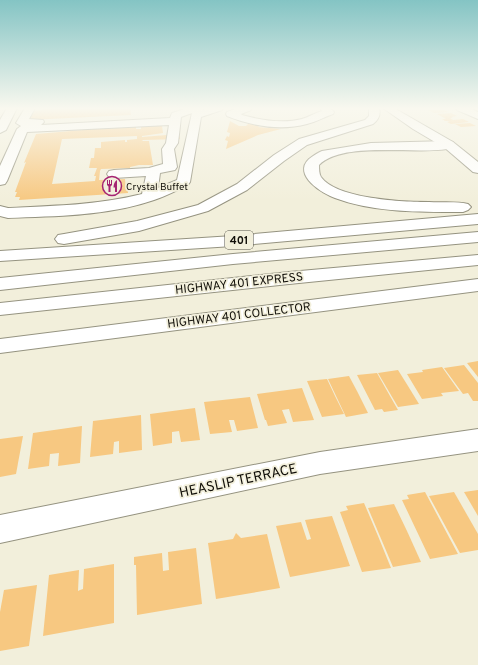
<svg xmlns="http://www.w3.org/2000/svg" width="478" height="665" viewBox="0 0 478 665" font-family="Overpass,sans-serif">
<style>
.building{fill:#f7c881;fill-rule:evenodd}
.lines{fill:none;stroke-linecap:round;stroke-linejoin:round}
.minor-casing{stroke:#959380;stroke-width:2}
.major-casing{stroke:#959380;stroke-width:2}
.highway-casing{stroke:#959380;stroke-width:2}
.minor{fill:#fff;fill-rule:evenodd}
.major{fill:#fff;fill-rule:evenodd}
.highway{fill:#fff;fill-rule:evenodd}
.labels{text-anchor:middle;stroke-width:3.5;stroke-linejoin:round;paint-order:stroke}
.far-poi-label{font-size:10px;fill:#110f09;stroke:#f2efdb;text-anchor:start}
.shield{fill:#f2efdb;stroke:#545248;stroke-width:1}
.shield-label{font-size:11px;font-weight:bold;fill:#110f09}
.street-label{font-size:12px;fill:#110f09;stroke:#f2efdb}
.near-street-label{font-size:14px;fill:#110f09;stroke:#f2efdb}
</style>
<rect width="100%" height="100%" fill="#f2efdb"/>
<!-- building -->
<g class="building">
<path d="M43 108H130L131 115 28 120 32 111 42 110Z"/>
<path d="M428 110H444L449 112 434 113Z"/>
<path d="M451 113 457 116 451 117 453 118H450L453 120 463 119 469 122 451 124 447 122 450 121H445L442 119H446L437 114Z"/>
<path d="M230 121 239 126H246L250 122 262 123 258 127 281 129 258 135 226 149 228 141 225 140 227 136 229 137 230 133 227 132Z"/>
<path d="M470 123 476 126 461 127 455 124Z"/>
<path d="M158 125 162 126 163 133 142 136V137L179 134 180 139 142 140 143 141H149L153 165H139L130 167V168L101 169 100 171 99 180 125 179 126 190H128V193L19 200 20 197H15L17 192H15L26 162 24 163 36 134 95 129 136 127V129H141V126ZM137 136V139L127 140V142H125V140L101 142V148H95L94 158H91L89 168H97L94 176H96L95 181 52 184 62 139Z"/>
<path d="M478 361V377L467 363Z"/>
<path d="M464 365 478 383V401H473L468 393 463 394 444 368Z"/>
<path d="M442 367 459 391 441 393 443 396 422 399 407 374 423 372 422 370Z"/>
<path d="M398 370 408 386 419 404 398 407 378 373Z"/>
<path d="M377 373 386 389 398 410 384 412 382 409 375 410 357 375Z"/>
<path d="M349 376 358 393 368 413 346 417 328 379Z"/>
<path d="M327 379 335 396 344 414 322 417 307 381Z"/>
<path d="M302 388 314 420 293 422 289 409 282 410 287 423 268 426 266 420H265L257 394Z"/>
<path d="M250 397 258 428 237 431 234 420H229L232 432 210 434 204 402Z"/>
<path d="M195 408 200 440 181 442 179 431 172 432V443L153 446 150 414Z"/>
<path d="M141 415 142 450 119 453V441L114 442 113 454 90 457 93 421Z"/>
<path d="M82 426 80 463 58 466 59 453 50 454 49 466 28 469 33 433Z"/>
<path d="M23 436 16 474 0 477V439Z"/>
<path d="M478 490V516L464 492Z"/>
<path d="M425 492 442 524 458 554 430 559 402 500 409 499 407 495Z"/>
<path d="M454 492 478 534V550L460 553 429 496Z"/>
<path d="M364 503 378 536 391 568 362 572 340 512 348 510 346 506Z"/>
<path d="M394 504 407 531 421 562 393 567 368 508Z"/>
<path d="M332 516 350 566 290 577 276 526 301 522 307 540 311 539 305 520Z"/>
<path d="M236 533 241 538 267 534 280 588 216 599 208 543 233 539Z"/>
<path d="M196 548 202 604 137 615 136 565H134V557L162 553 163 571 169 570 168 552Z"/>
<path d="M114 564V623L43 636 49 575 79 570 78 591 80 590 83 589 84 569Z"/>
<path d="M37 585 29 646 0 651V612L4 590Z"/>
</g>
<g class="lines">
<!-- minor casing -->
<g class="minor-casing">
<g id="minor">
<path d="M7 108H17L6 130 0 133V120Z"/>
<path d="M25 108H35L29 119 43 120 44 122 41 125 170 118 172 113 188 108H203L202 110 208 108H223L222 110 201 117 190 182 188 185C177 190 166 196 154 200 108 216 56 216 8 218L0 216V206L8 208C53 206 98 205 142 194L146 176 114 178 109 177 107 174 109 171 114 170 149 168 163 164 162 149 166 143 169 125 27 132 7 181 5 184 0 185V166L17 129 21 126 16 123ZM192 113 177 180 158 188 160 173 175 170 177 167 174 149 178 143 181 117Z"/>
<path d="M238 108H252L251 110 241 114 242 115C260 120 283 124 302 119 309 117 315 113 322 111L320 108H330L334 112 333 114C324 117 316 122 307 124 281 131 252 126 227 116L226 114 227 112Z"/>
<path d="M456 108H469L478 112V119L457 110Z"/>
<path d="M478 429V451L320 474 0 543V515L320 452Z"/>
</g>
</g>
<!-- major casing -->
<g class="major-casing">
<path id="major" d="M383 108H394L453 142 478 162V173L473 172 445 148 413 129Z"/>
</g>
<!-- highway casing -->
<g class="highway-casing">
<g id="highway">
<path d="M369 108H379C381 115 378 120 373 124L307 145 284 161 247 190 208 211 139 231 64 244 58 243 55 239 58 235 64 234 137 221 198 205 237 184 274 155 299 139 365 120 369 116Z"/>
<path d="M449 141 453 142 455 145 453 148C418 156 345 140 319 165 319 169 319 174 321 177 337 199 403 202 429 202 442 203 456 201 468 204L471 207 468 210 463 212C422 212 375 213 335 198 323 194 292 175 309 159 313 156 317 153 322 151L371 143Z"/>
<path d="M478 214V224L233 246 0 261V251L233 236Z"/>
<path d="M478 232V242L233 264 0 290V278L233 254Z"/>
<path d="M478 255V265L289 284 0 315V303L289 272Z"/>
<path d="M478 279V291L0 353V339Z"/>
</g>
</g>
<!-- minor -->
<use href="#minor" class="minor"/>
<!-- major -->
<use href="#major" class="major"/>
<!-- highway -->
<use href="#highway" class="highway"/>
</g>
<!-- sky -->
<linearGradient id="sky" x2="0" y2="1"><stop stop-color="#84c4c4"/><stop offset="0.54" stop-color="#f9f8ef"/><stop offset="1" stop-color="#f9f8ef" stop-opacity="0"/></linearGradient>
<rect width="478" height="201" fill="url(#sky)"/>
<!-- icons -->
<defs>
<g id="restaurant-ring" transform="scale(1)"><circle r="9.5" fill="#f2efdb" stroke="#a52472" stroke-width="1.5"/><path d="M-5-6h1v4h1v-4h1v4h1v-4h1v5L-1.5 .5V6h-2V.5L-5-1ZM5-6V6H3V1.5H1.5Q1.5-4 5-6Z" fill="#a52472"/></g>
</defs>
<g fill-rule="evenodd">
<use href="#restaurant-ring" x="112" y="186"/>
</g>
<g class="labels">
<!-- far-poi labels -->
<g class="far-poi-label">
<text x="126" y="190">Crystal Buffet</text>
</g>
<!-- shield labels -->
<rect class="shield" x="225" y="231" width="28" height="18" rx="3"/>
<g class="shield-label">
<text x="239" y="244">401</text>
</g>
<!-- street labels -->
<g class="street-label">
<text transform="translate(239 283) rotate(-6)" y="4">HIGHWAY 401 EXPRESS</text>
<text transform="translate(239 315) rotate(-7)" y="4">HIGHWAY 401 COLLECTOR</text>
</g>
<!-- near-street labels -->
<g class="near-street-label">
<text transform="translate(238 480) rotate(-12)" y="5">HEASLIP TERRACE</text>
</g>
</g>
</svg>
